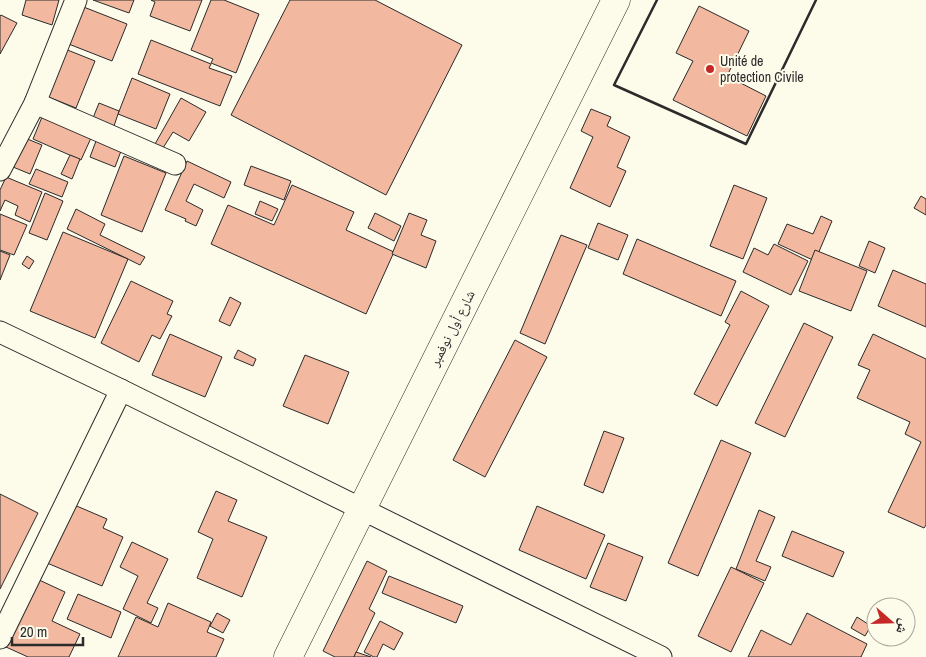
<svg xmlns="http://www.w3.org/2000/svg" width="926" height="657" viewBox="0 0 926 657" font-family="'Archivo Narrow','Noto Naskh Arabic',sans-serif">
<style>
.building{fill:#f2b8a0;stroke:#2b2b2b}
.lines{fill:none;stroke-linecap:round;stroke-linejoin:round}
.street-casing{stroke:#2b2b2b;stroke-width:23}
.primary-casing{stroke:#2b2b2b;stroke-width:29}
.street{stroke:#fdfbea;stroke-width:21}
.primary{stroke:#fdfbea;stroke-width:28}
.wall{stroke:#2b2b2b;stroke-width:2.5}
.poi-dot{fill:#c62828;stroke:#fdfbea;stroke-width:2}
.labels{text-anchor:middle;stroke-width:4;stroke-linejoin:round;paint-order:stroke}
.poi-label{font-size:14px;fill:#2b2b2b;stroke:#fdfbea;text-anchor:start}
.street-label{font-size:14px;fill:#2b2b2b;stroke:#fdfbea}
</style>
<rect width="100%" height="100%" fill="#fdfbea"/>
<!-- building -->
<g class="building">
<path d="M26 0H59L52 25 22 15Z"/>
<path d="M93 0H134L129 13Z"/>
<path d="M151 0H202L190 31 150 16 155 2Z"/>
<path d="M211 0H224L259 14 236 73 211 63 213 59 191 50Z"/>
<path d="M290 0H375L462 45 386 195 231 115Z"/>
<path d="M76 4 127 24 112 61 61 41Z"/>
<path d="M699 6 749 31 727 76 766 96 747 136 673 100 693 61 676 53Z"/>
<path d="M1 15 17 23 0 54V16Z"/>
<path d="M151 40 211 64 209 68 232 76 220 106 138 74Z"/>
<path d="M60 47 95 61 76 108 41 94Z"/>
<path d="M132 78 170 94 156 129 118 114Z"/>
<path d="M181 98 206 112 189 141 173 132 163 148 155 144Z"/>
<path d="M99 103 119 111 114 126 93 118Z"/>
<path d="M591 109 611 117 607 126 630 137 617 167 626 171 610 207 570 188 593 137 581 131Z"/>
<path d="M42 117 91 138 81 160 33 139Z"/>
<path d="M25 138 42 145 30 174 13 167Z"/>
<path d="M96 141 121 151 115 167 90 157Z"/>
<path d="M70 155 80 159 72 179 61 174Z"/>
<path d="M124 156 166 173 142 232 101 215Z"/>
<path d="M187 161 231 182 224 198 194 184 186 201 203 210 196 226 185 221 186 219 165 210Z"/>
<path d="M251 166 291 181 284 200 244 185Z"/>
<path d="M36 169 68 182 62 197 29 184Z"/>
<path d="M6 177 42 192 30 222 15 215 18 206 5 200 0 211V190Z"/>
<path d="M292 185 354 212 346 230 394 252 366 314 211 244 228 205 274 225Z"/>
<path d="M734 185 767 198 743 259 710 246Z"/>
<path d="M45 193 63 201 47 240 29 233Z"/>
<path d="M921 196 926 199V215L914 208Z"/>
<path d="M260 201 278 209 272 221 255 214Z"/>
<path d="M76 209 105 224 100 235 145 257 140 265 67 229Z"/>
<path d="M375 213 401 226 394 241 368 228Z"/>
<path d="M409 213 427 220 421 235 436 241 426 268 392 254Z"/>
<path d="M0 214 27 225 14 255 0 250Z"/>
<path d="M821 216 832 221 815 261 778 244 787 224 813 234Z"/>
<path d="M598 223 628 235 618 260 588 248Z"/>
<path d="M63 232 128 259 95 338 30 311Z"/>
<path d="M561 235 587 245 545 344 520 333Z"/>
<path d="M637 239 736 281 721 316 623 274Z"/>
<path d="M869 241 885 248 875 273 859 266Z"/>
<path d="M774 244 808 261 791 295 743 272 754 248 768 255Z"/>
<path d="M815 250 867 271 851 311 799 291Z"/>
<path d="M0 251 10 255 0 280Z"/>
<path d="M27 256 34 261 29 269 22 264Z"/>
<path d="M893 270 926 284V327L878 306Z"/>
<path d="M131 281 173 301 167 314 172 316 160 339 152 335 139 362 101 343Z"/>
<path d="M741 291 769 306 717 406 694 394 730 325 725 322Z"/>
<path d="M230 297 241 303 230 326 219 321Z"/>
<path d="M804 323 833 337 785 437 755 423Z"/>
<path d="M170 334 222 357 205 397 152 375Z"/>
<path d="M873 334 926 359V525L924 528 888 512 921 442 905 434 910 422 857 398 870 370 858 365Z"/>
<path d="M515 340 547 357 485 477 453 460Z"/>
<path d="M238 350 256 359 253 366 234 358Z"/>
<path d="M305 355 349 372 328 424 283 406Z"/>
<path d="M604 431 624 438 603 493 584 485Z"/>
<path d="M721 440 751 453 698 576 668 563Z"/>
<path d="M216 491 237 500 228 521 267 537 242 597 197 578 213 539 198 532Z"/>
<path d="M0 494 38 513 0 589Z"/>
<path d="M72 504 107 519 103 528 123 537 102 586 47 563Z"/>
<path d="M537 506 605 535 586 579 519 550Z"/>
<path d="M759 510 775 517 756 561 771 567 765 581 736 569Z"/>
<path d="M792 531 844 552 833 577 782 556Z"/>
<path d="M132 542 168 559 147 603 158 608 151 623 123 609 138 576 120 567Z"/>
<path d="M608 543 643 557 626 601 590 587Z"/>
<path d="M367 561 387 571 369 609 375 613 354 657H335L323 651Z"/>
<path d="M731 567 764 583 731 652 698 636Z"/>
<path d="M389 576 463 606 456 623 382 593Z"/>
<path d="M37 579 65 592 52 621 80 634 69 657H28L6 647Z"/>
<path d="M78 594 121 612 111 638 67 619Z"/>
<path d="M168 603 211 622 207 632 224 639 216 657H118L136 617 158 627Z"/>
<path d="M217 613 230 620 223 633 210 626Z"/>
<path d="M807 613 867 644 861 657H748L761 630 791 645Z"/>
<path d="M857 617 871 626 865 636 851 628Z"/>
<path d="M380 621 403 633 394 650 383 644 377 657H374L364 652Z"/>
<path d="M356 652 371 657H354Z"/>
</g>
<g class="lines">
<!-- street casing -->
<g class="street-casing">
<g id="street">
<path d="M35 103 175 164"/>
<path d="M0 170 35 103 76 0"/>
<path d="M0 332 121 390 661 657"/>
<path d="M0 638 121 390"/>
</g>
</g>
<!-- primary casing -->
<g class="primary-casing">
<path id="primary" d="M288 657 616 0"/>
</g>
<!-- street -->
<use href="#street" class="street"/>
<!-- primary -->
<use href="#primary" class="primary"/>
<!-- wall -->
<path class="wall" d="M657 0 614 85 746 144 816 0"/>
</g>
<!-- markers -->
<circle class="poi-dot" cx="710" cy="69" r="5"/>
<g class="labels">
<!-- poi labels -->
<g class="poi-label">
<text x="720" y="66">Unité de<tspan x="720" dy="16">protection Civile</tspan></text>
</g>
<!-- street labels -->
<g class="street-label">
<text transform="translate(452 328) rotate(-63)" y="5">شارع أول نوفمبر</text>
</g>
</g>
<!-- north arrow -->
<g transform="translate(891 622) rotate(110)"><circle r="24" fill="#fdfbea" stroke="#a9a89e"/>
<path d="M0-4L9 19L0 12L-9 19Z" fill="#c62828"/>
<text y="-8" font-size="14" font-weight="bold" text-anchor="middle" fill="#2b2b2b">ش</text>
</g>
<!-- scale -->
<path d="M12 637v8h71v-8" fill="none" stroke="#2b2b2b" stroke-width="2.5"/>
<text x="20" y="637" font-size="15" fill="#2b2b2b" stroke="#fdfbea" stroke-width="4" paint-order="stroke">20 m</text>
</svg>
